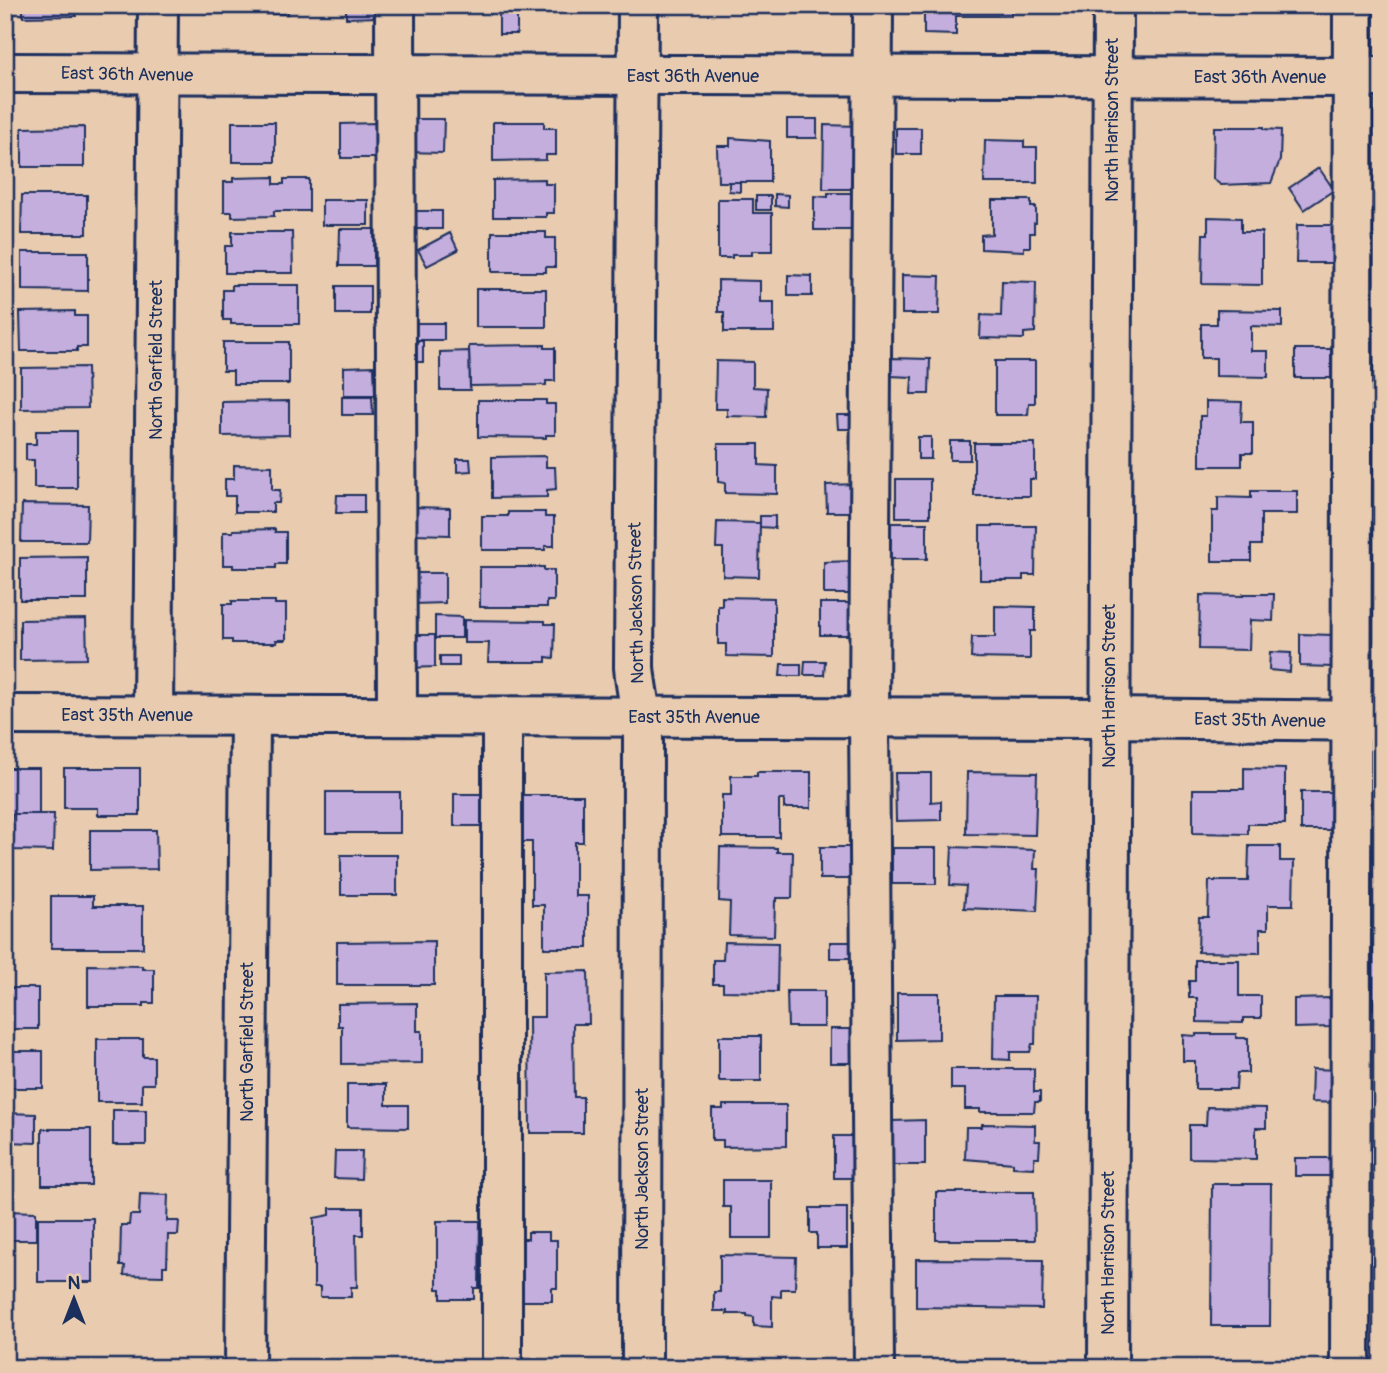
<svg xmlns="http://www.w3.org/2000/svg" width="1387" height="1373" viewBox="0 0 1387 1373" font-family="Pangolin,sans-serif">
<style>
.building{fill:#c4aedd;stroke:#1b2f5e;stroke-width:2}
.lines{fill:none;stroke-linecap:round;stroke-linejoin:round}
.minor-casing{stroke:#1b2f5e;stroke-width:44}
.minor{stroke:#e9ccb0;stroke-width:38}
.labels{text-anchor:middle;stroke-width:6;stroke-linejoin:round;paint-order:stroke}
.street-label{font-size:18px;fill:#1b2f5e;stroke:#e9ccb0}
</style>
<rect width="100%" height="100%" fill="#e9ccb0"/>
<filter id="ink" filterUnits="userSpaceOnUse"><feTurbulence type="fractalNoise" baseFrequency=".0143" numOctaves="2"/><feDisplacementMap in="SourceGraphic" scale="14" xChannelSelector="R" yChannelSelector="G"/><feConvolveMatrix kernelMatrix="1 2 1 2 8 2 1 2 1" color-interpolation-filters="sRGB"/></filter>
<g filter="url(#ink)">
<!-- building -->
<g class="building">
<path d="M23 5H89V12H76V16L23 17Z"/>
<rect x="232" y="5" width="56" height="9"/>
<path d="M346 5H381V17L346 18Z"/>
<rect x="499" y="5" width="18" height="29"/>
<path d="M916 5H1011V16H956V35L924 34V6Z"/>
<path d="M408 119H444L443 153 407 152Z"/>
<rect x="787" y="119" width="30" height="19"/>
<rect x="232" y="122" width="43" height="40"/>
<path d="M493 122H544V128H556V155H546V160L493 161Z"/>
<path d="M376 123V158H341V124Z"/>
<path d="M824 125 858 126 856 189H823Z"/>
<path d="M84 127V167H22V128Z"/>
<path d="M1214 127H1264V129L1281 130 1280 160 1271 183 1221 185 1213 179Z"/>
<rect x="896" y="128" width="25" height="26"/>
<path d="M730 138 770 141V182H718L717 146H730Z"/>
<path d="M985 140 1024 141V147H1037V183H984Z"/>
<path d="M1319 168 1334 190 1304 210 1289 188Z"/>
<path d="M274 177V184H284V179H309V211H274V216L232 217V212H224V182H233V178Z"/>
<path d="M545 179V184H554V213H546V217H493V180Z"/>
<path d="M729 182H740V192L729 191Z"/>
<path d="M828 193H862V230H814V196L828 197Z"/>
<path d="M775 194 788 195V207L775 206Z"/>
<path d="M22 195H87V234H21Z"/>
<rect x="756" y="196" width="15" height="14"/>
<path d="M718 199H753V213H772V251H752V255H732V258H718Z"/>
<rect x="322" y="200" width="46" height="25"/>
<path d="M992 200H1031V207H1036V223H1034V233H1030V247H1024V251L981 249V235L992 234Z"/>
<rect x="413" y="211" width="29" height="18"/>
<path d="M1208 217 1241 218V232H1262V285L1202 284 1203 234H1208Z"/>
<path d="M1297 225H1335V263H1296Z"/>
<path d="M340 229H374V266H339Z"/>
<path d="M232 232H292L293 273H225V246H232Z"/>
<path d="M492 232H546V238H555V267H546V272H492Z"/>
<path d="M450 233 458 250 427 266 418 250Z"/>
<path d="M22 252H88V291L22 290Z"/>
<path d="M788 275 812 276V296H788Z"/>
<path d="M902 275 940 276 939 314H902Z"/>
<path d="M718 280 760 281V302H774V332H724V312H718Z"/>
<path d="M1002 281 1036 282 1035 332 1024 333V339L980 338 981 315 1001 316Z"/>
<path d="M232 285H299V324H231V320H223V290H232Z"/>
<rect x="336" y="286" width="34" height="28"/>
<rect x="476" y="289" width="70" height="38"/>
<path d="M1217 310 1282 311V327L1251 326V351H1268V377L1216 376V358H1201V324H1217Z"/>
<path d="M75 311V316H87V347H77V351H21L20 312Z"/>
<rect x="414" y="323" width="30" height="17"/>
<rect x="406" y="341" width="17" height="21"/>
<path d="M223 342H289V384H233V371H223Z"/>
<path d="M545 345V348H555V381H546V385L470 386 469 346Z"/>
<rect x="1295" y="349" width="36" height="29"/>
<path d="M469 351 470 390H440V352Z"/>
<path d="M890 358 930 359 929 394H911L912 377 890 376Z"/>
<path d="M716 361 753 362V387L767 388 766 417 727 416V409H715Z"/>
<path d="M995 361H1035V403H1029L1028 415H995Z"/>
<path d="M374 366 375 395H344V367Z"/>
<path d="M87 367 88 408 21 409V368Z"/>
<path d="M342 397H372L373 415H342Z"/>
<path d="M478 400H546V404H555V435H546V438L478 437Z"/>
<path d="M289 401V435L222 436V402Z"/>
<path d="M1206 401 1242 402 1241 422H1253V453H1242V466H1200V416H1206Z"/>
<path d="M837 415H854V429H838Z"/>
<path d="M36 431H77V488H34V460H26V444H36Z"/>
<rect x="918" y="437" width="13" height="22"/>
<rect x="950" y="441" width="20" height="19"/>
<path d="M974 443H1035V479H1030V496H974Z"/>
<path d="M718 444H759V465L777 466V494L725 493V483L718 482Z"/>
<path d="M546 456V467H555L556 489 547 490V497L492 498V457Z"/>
<path d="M457 459H470L471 471 457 472Z"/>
<path d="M234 465 272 466V490H280L279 503H273V512H235V496H225V479H234Z"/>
<rect x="896" y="479" width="34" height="38"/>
<path d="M859 484V512H827L826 485Z"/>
<path d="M1251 491H1297V514H1261V545H1251V561H1212V511H1218V497L1251 498Z"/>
<path d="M337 495H364V513H336Z"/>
<path d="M22 504 88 505 87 542H21Z"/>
<path d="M414 507 450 508V535L413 534Z"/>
<path d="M508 512H545V517H554V546H545V550H482V516H508Z"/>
<path d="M760 516H775V528L760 527Z"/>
<path d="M717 522 760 523 759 577 723 576V548H716Z"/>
<rect x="890" y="523" width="37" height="36"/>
<path d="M980 526H1036L1035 575H1023V580H980Z"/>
<path d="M275 529V532H286V564H276V568H233V565H223V532H233V530Z"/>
<path d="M87 557V600H20V558Z"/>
<path d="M855 561V594H824V562Z"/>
<path d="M480 567H544V570H554V601H547V607H480Z"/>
<path d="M413 573H445V603L413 604Z"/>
<path d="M1243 594H1274L1273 621 1250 620 1249 650 1199 649 1200 595 1243 596Z"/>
<path d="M722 597 774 598V657L726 656V644H718V606H722Z"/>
<path d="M232 601H275V604H286V640H276L277 643H232V640H223V604H232Z"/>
<rect x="820" y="603" width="42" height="32"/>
<path d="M995 606 1035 607V631H1030V659L971 658 972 637H995Z"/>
<path d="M435 616 462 617V638H435Z"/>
<path d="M86 619 87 659 20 660V620Z"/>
<path d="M464 620 545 621V624H555L554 658 546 657V662H488L489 643H464Z"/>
<path d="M1300 634 1333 635V667L1300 666Z"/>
<path d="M407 635H435V667L408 668Z"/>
<path d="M1270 652 1291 653 1290 672 1269 670Z"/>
<rect x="440" y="656" width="19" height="10"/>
<path d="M805 661H825L824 675H804Z"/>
<path d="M781 664H801V676H780Z"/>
<rect x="8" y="768" width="31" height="46"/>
<path d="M64 768H140V815H98V808H64Z"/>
<path d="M1244 768 1285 769V824H1248V834L1193 833V789H1244Z"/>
<path d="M757 772H811V808H784V800H779V837H722V795H731V776H757Z"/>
<path d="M967 772 1037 773 1035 835 966 834Z"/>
<path d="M895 773H931V802L941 801V820L896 821Z"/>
<rect x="326" y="792" width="74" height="41"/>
<rect x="1301" y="792" width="33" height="38"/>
<rect x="454" y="794" width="33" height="32"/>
<path d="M523 795H583V842H575V896H588V948H544V905H532V842H523Z"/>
<path d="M12 814H54L53 851 11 850Z"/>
<path d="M90 830H156L157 869 90 870Z"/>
<path d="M1249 846H1280V861H1294L1293 905H1268V929H1260V953L1198 952 1199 917H1208L1209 881H1248Z"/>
<path d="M720 847 777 848V852H793L792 898H777V901H775L774 936 729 935 730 902 719 901Z"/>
<rect x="820" y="847" width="33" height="32"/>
<path d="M952 847 1035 850 1034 869H1039L1037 911 964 908 966 886 950 885Z"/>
<rect x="892" y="848" width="44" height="36"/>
<rect x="341" y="855" width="56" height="40"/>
<path d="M51 896H93V906H143V948H51Z"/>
<rect x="1373" y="940" width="9" height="69"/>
<path d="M434 941V985H337V942Z"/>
<path d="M724 942 778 943 777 992 723 991V984H713V960H723Z"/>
<rect x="830" y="942" width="28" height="16"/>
<path d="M1195 960H1239V996H1261V1018H1243V1023L1197 1022V998H1189V981H1195Z"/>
<path d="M88 965 142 966V969H154V1003H144V1006H88Z"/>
<path d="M588 971 589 1024H573L574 1097H583V1133H530L529 1017H544V972Z"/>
<path d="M6 988H38V1029H5Z"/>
<path d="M787 991H824V1027H788Z"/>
<path d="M897 993H939V1039L897 1040Z"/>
<path d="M994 996H1036L1035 1044H1032L1030 1052H1010V1060L993 1059Z"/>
<path d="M1330 998V1027L1294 1028V999Z"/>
<path d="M417 1003V1031H422V1063L342 1064V1026H338V1004Z"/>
<rect x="830" y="1029" width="32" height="34"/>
<path d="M1196 1034H1236V1038H1248V1073H1237L1236 1089H1195V1061H1183V1035L1196 1036Z"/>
<rect x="719" y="1036" width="42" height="45"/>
<path d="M97 1039H143V1057H154V1084H142V1102H97Z"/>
<rect x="8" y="1051" width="35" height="37"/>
<path d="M951 1069H1034V1092H1040V1102H1035L1034 1112H980V1109H965V1089H951Z"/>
<path d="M1312 1069 1340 1070 1339 1103 1311 1102Z"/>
<path d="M347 1084H386V1105H408V1128L347 1127Z"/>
<path d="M723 1105H786V1146L723 1147V1140H712V1109H723Z"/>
<path d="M1207 1107 1266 1108V1128H1256V1159L1189 1158V1125H1206Z"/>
<rect x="113" y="1110" width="33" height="35"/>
<path d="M7 1113 36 1114V1143L6 1142Z"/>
<path d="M925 1120V1165H892V1121Z"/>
<path d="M982 1124 1035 1125V1141H1040L1039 1157H1034V1168L1013 1167V1163L965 1159 966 1127H982Z"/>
<rect x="42" y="1129" width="49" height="56"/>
<rect x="834" y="1136" width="30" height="42"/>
<path d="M335 1151H362L361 1179 334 1178Z"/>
<rect x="1295" y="1158" width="36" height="18"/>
<path d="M723 1180H771V1238H731V1207H723Z"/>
<path d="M1212 1184H1271L1270 1326H1211Z"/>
<path d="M936 1192H1034L1035 1240H936Z"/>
<path d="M140 1194 168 1195 167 1221H179L178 1235H168L167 1266H163V1276L124 1275 125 1266H120L121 1225H129L130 1215H139Z"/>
<path d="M330 1208H363V1235H356L357 1287H351V1297H320V1287H314V1218L330 1215Z"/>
<path d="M810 1208H847V1248H817V1233H810Z"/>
<path d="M6 1211 36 1212V1240H6Z"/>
<path d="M1380 1217H1382V1296H1379Z"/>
<rect x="38" y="1218" width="55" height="64"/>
<path d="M437 1221H480L479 1288H474V1299H441V1289H437Z"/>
<path d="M528 1232H549V1240H557V1288H552V1301H519L516 1239H528Z"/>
<path d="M720 1255 796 1257 795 1289H781V1297L772 1296V1327L754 1326V1317L747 1316V1314H727V1311H714V1292H720Z"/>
<path d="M916 1259 1043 1260 1042 1309 916 1307Z"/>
</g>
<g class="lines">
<!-- minor casing -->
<g class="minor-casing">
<g id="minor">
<path d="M395 5 397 716"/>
<path d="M638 5 634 667C636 692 643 715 643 739L642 1368"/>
<path d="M873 5 869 718 874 1368"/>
<path d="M5 73 1382 77"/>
<path d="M5 715 1109 718 1382 721"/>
<path d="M153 715 158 5"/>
<path d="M502 717V1368"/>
<path d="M245 1368 250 716"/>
<path d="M1108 1368 1113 5"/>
<path d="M1350 1368 1353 5"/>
</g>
</g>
<!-- minor -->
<use href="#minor" class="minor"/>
</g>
</g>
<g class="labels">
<!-- street labels -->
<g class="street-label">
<text transform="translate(127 74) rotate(1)" y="6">East 36th Avenue</text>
<text x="693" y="82">East 36th Avenue</text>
<text x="1260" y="83">East 36th Avenue</text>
<text transform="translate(1112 120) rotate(-90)" y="6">North Harrison Street</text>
<text transform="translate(156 360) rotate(-90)" y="6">North Garfield Street</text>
<text transform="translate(636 603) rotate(-91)" y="6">North Jackson Street</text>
<text transform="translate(1109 686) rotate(-90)" y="6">North Harrison Street</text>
<text x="127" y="721">East 35th Avenue</text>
<text x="694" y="723">East 35th Avenue</text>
<text transform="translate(1260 720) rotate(1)" y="6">East 35th Avenue</text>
<text transform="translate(247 1042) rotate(-90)" y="6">North Garfield Street</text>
<text transform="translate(642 1169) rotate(-90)" y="6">North Jackson Street</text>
<text transform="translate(1108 1253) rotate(-90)" y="6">North Harrison Street</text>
</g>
</g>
<!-- margin -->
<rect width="1387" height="1373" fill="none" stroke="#e9ccb0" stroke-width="28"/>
<rect x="14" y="14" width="1359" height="1345" fill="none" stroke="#1b2f5e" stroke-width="2.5" filter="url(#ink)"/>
<!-- north arrow -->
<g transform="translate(74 1299)" stroke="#e9ccb0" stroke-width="5" paint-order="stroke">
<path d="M0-5L12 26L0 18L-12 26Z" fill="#1b2f5e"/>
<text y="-10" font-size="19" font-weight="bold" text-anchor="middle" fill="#1b2f5e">N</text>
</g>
</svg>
